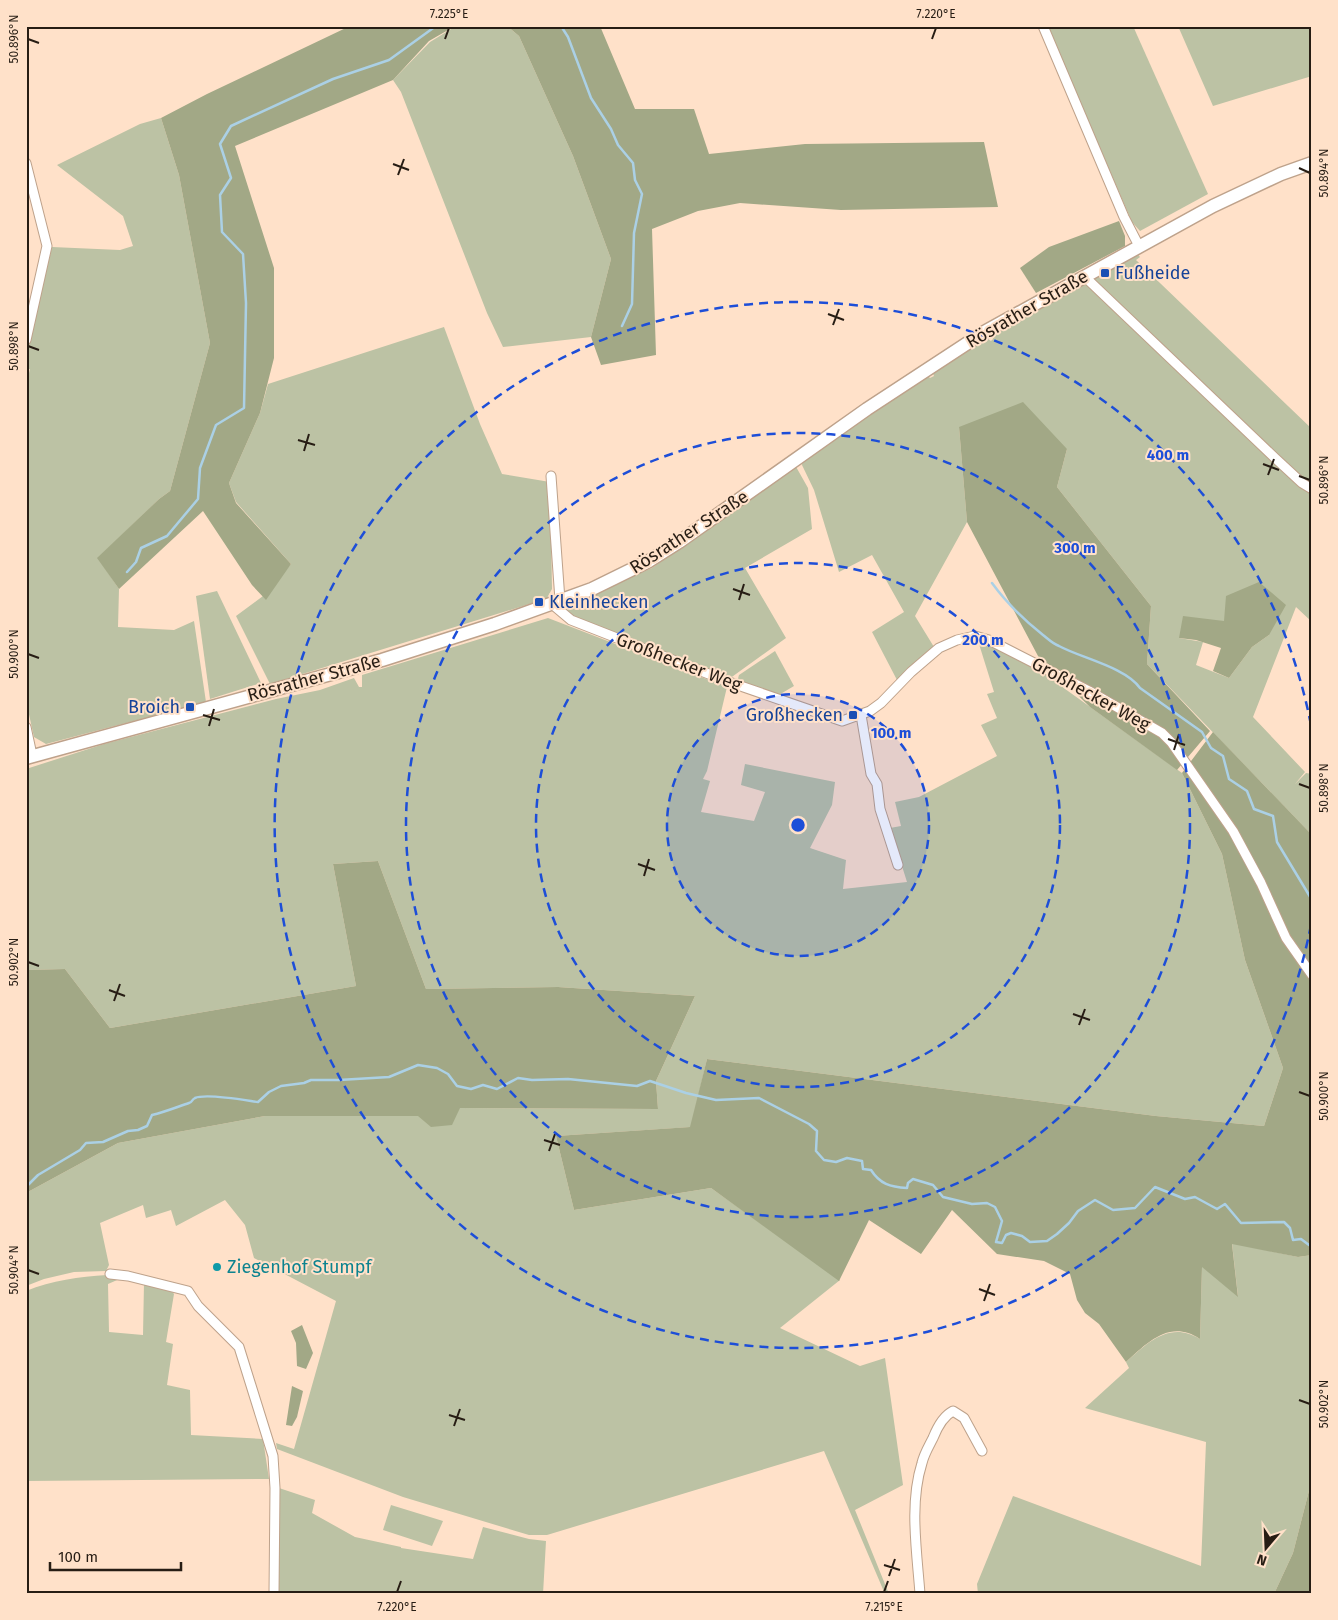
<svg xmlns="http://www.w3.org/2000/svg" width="1338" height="1620" viewBox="0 0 1338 1620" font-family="'Fira Sans',sans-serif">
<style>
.green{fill:#bcc2a4;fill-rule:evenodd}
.forest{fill:#a2a886}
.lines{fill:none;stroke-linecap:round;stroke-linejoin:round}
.stream{stroke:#abd0e5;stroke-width:2.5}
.street-casing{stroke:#bea28b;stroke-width:11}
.secondary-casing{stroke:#bea28b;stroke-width:15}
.street{stroke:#fff;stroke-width:9}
.secondary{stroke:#fff;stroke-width:12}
.ticks{fill:none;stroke:#271d14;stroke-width:2}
.ring{fill:none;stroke:#1d4ed8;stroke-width:2.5;stroke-dasharray:9 6}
.transit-dot{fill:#1a4fb4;stroke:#ffe1c9;stroke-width:2}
.culture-dot{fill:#0f9aa8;stroke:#ffe1c9;stroke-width:2}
.labels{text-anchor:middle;stroke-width:4;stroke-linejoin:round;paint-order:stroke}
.transit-label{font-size:18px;fill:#164399;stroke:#ffe1c9;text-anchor:start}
.street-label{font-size:18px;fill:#271d14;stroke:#ffe1c9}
.culture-label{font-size:18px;fill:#0d838f;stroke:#ffe1c9;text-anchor:start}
.centre{fill:#1d4ed8;stroke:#ffe1c9;stroke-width:2.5}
.ring-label{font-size:15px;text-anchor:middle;font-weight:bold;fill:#1d4ed8;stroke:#ffe1c9;stroke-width:4;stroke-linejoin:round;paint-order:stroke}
.neatline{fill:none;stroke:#271d14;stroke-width:2}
.ticks-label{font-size:12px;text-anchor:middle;fill:#271d14}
</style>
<rect width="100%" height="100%" fill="#ffe1c9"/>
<!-- green -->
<g class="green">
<path d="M456 26H507L519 36 573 156 611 259 591 337 503 347 487 313 401 92 393 80 430 42Z"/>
<path d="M1047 26H1133L1208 194 1140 231 1132 222Z"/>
<path d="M1178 26H1312V76L1213 106Z"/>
<path d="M161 118 179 175 210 343 170 491 159 499 98 558 119 589 118 627 174 630 194 621 206 702 46 744 34 737 26 701V385L30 369H26V358L52 247 120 250 133 246 123 216 57 165 140 124Z"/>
<path d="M1135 251 1140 257 1136 260 1312 429V485L1269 449 1089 278Z"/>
<path d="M1082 283 1091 286 1312 492V622L1296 607 1253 717 1305 772 1295 784 1306 773 1312 774V835L1147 664 1151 606 1057 487 1067 449 959 427 967 522 915 616 934 647 897 680 872 632 904 612 872 555 839 572 814 490 802 465 803 460 927 375 930 378 934 376 932 371 985 337 991 341 993 339 991 333ZM1224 621 1269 635 1252 647 1229 678 1196 665 1203 642 1179 638Z"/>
<path d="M444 327 480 424 502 474 550 482 552 589 547 598 520 607 270 684 236 616 263 596 291 564 236 502 229 483 260 413 268 384Z"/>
<path d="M795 465 808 488 812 529 745 568 786 638 729 679 573 618 567 612V604L652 568Z"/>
<path d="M217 591 261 683 210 699 196 596Z"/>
<path d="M548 618 727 687 707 771 703 779 710 781 701 812 754 821 765 792 741 785 745 764 835 782 832 805 810 848 846 860 843 889 907 882 890 828 901 826 895 802 919 797 997 756 981 725 997 718 987 694 994 692 979 644 1002 650 1029 663 1182 773 1222 854 1245 960 1283 1068 1264 1126 1156 1116 707 1059 691 1127 556 1136 574 1210 711 1188 840 1280 780 1328 860 1366 885 1358 903 1485 855 1510 889 1594H885L824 1451 547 1535H529L403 1497 277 1449 276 1443 294 1449 336 1301 254 1258 245 1225 225 1200 176 1226 171 1210 146 1218 143 1205 100 1223 109 1265 106 1271 74 1272 44 1279 26 1286V1193L118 1143 265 1116H418L459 1108 658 1109 656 1081 695 996 558 987 426 989 378 861 333 864 356 986 110 1028 65 969 26 970V769L104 744 276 699 320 690 354 678 359 687H362V675Z"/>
<path d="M775 651 794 686 777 696 737 682 739 675Z"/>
<path d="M1232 1243 1298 1257 1312 1255V1479L1293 1553 1274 1594H978L977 1584 1013 1496 1201 1566 1206 1442 1085 1408 1129 1368 1126 1362C1147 1343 1170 1320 1200 1339L1202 1266 1238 1296Z"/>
<path d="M107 1275 124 1277 108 1284 109 1332 143 1335 144 1283 171 1290 174 1294 166 1342 173 1344 167 1385 190 1390 191 1435 263 1439 269 1479 26 1481V1291C52 1280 79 1277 107 1275Z"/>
<path d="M279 1488 315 1500 312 1513 355 1537 401 1547V1548L473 1559 483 1527 529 1539 546 1541 543 1594H277Z"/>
<path d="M391 1505 443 1521 432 1546 383 1530Z"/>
</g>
<!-- forest -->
<g class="forest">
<path d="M350 26H455L429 41 393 80 235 146 274 268V358L260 413 229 483 236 503 291 564 266 600 252 585 203 511 119 589 97 558 159 499 170 491 210 343 179 175 161 118 207 94Z"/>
<path d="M507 26H600L635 109H694L709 154 805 144 984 142 998 207 841 210 740 203 698 211 652 229 656 355 601 365 591 337 611 259 573 156 519 36Z"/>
<path d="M1119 221 1125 236V246L1036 293 1020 268 1049 247Z"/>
<path d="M1023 402 1067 449 1057 487 1151 606 1147 664 1210 731 1177 770 1090 707 1038 656 967 522 959 427Z"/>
<path d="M1259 582 1286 605 1269 635 1252 647 1229 678 1213 671 1221 648 1196 640 1179 638 1183 616 1224 621 1226 596Z"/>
<path d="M1213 732 1312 835V1255L1298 1257 1232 1244 1238 1297 1202 1267 1200 1339C1170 1319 1148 1342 1126 1362L1099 1324 1085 1313 1077 1300 1070 1274 1044 1261 997 1254 952 1210 921 1254 869 1220 839 1281 711 1188 574 1210 556 1136 690 1127 707 1059 1156 1116 1264 1126 1283 1068 1245 960 1222 854 1182 773Z"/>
<path d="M378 861 426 989 558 987 695 996 656 1081 658 1109 460 1108 452 1125 431 1127 418 1116H265L118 1143 26 1193V970L65 969 110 1028 356 986 333 864Z"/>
<path d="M302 1325 313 1353 306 1369 297 1366 296 1343 291 1331Z"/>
<path d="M292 1386 303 1391 297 1417 292 1426 286 1425Z"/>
<path d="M1312 1479V1594H1274L1293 1553Z"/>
</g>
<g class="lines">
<!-- stream -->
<g class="stream">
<path d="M561 26 568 37 591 98 611 129 618 145 633 163 635 180 642 194 634 233 632 304 622 326"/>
<path d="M127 572 136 562 141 548 167 536 198 499 200 468 216 425 244 408 246 303 243 254 222 232 220 195 231 178 220 144 231 126 333 79 389 60 436 26"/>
<path d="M992 583C1008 605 1023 619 1043 635 1048 639 1053 644 1059 646 1081 658 1125 667 1140 688L1202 732 1211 748 1223 756 1229 779 1247 791 1254 809 1273 816 1277 842 1312 900"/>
<path d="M26 1187 38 1175 80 1150 86 1143 103 1142 128 1131 138 1130 147 1126 152 1115C165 1112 177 1107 189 1103 193 1102 191 1100 195 1098 206 1093 244 1100 258 1102L269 1092 281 1086 304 1083 311 1080H339L389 1077 418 1065 437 1068 448 1074 457 1086 471 1089 483 1085 497 1089 518 1078 532 1080 568 1079 637 1086 650 1081 686 1093 716 1100 759 1098 809 1124 817 1131 816 1151 824 1160 836 1162 847 1158 862 1161 863 1169 871 1170C880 1184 890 1187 907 1188L908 1183 913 1179 933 1185 943 1197 972 1204 987 1203 995 1207 1002 1221 996 1242 1002 1243 1006 1235 1011 1233 1022 1236 1030 1242 1047 1241 1057 1234 1069 1223 1078 1211 1095 1200 1113 1210 1135 1208 1155 1187 1185 1199 1195 1197 1217 1209 1225 1204 1241 1223 1284 1222 1290 1228 1293 1240 1301 1239 1309 1245 1312 1244"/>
</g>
<!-- street casing -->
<g class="street-casing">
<g id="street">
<path d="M1043 26 1124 217 1139 246"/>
<path d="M26 163 47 246 26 340"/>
<path d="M1084 276 1275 458 1302 483 1312 489"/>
<path d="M551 476 560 600"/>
<path d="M552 604 571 620 729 682 842 721 870 711 881 703 911 672 939 648 957 640 975 636 989 640 1089 691 1162 733 1171 742 1233 831 1261 883 1286 938 1312 975"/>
<path d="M861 715 871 774 877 784 880 809 898 865"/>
<path d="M26 727 32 755"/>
<path d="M110 1274 128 1276 188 1291 198 1306 239 1347 273 1456 275 1488 274 1594"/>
<path d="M920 1594C917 1552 909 1504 922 1463 924 1454 929 1446 933 1438 937 1428 943 1416 953 1411L964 1418 982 1451"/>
</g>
</g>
<!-- secondary casing -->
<g class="secondary-casing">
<path id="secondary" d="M26 758 382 660 495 624 592 589 649 561 679 542 867 409 986 331 1213 206 1281 174 1312 163"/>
</g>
<!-- street -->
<use href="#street" class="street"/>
<!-- secondary -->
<use href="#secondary" class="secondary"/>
</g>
<!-- ticks -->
<path class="ticks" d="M28 39 39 43M445 39 449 28M932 39 936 28M393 164 409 170M1299 168 1310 173M398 175 404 159M828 314 844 320M833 325 839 309M28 346 39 350M298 440 315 445M304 451 309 434M1263 464 1279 470M1268 475 1274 459M1299 476 1310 480M733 589 750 595M739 600 744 584M28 654 39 658M203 715 220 720M209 726 214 709M1168 739 1185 745M1174 750 1179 734M1299 784 1310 788M638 864 655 870M644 876 649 859M28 962 39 966M109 990 125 996M114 1001 120 984M1073 1014 1090 1020M1079 1025 1085 1009M1299 1092 1310 1096M544 1140 560 1145M549 1151 555 1134M28 1270 39 1274M979 1289 995 1295M984 1301 990 1284M1299 1400 1310 1404M449 1415 465 1420M454 1426 460 1409M884 1565 900 1570M889 1576 895 1559M397 1592 401 1581M884 1592 888 1581"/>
<!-- distance rings -->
<circle cx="798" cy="825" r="131" fill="#1d4ed8" fill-opacity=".12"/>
<g class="ring">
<circle cx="798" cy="825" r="131"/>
<circle cx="798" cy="825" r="262"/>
<circle cx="798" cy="825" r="392"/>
<path d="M1311 925A523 523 0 1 1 1311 725"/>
</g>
<!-- markers -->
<g class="transit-dot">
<rect x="1100" y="268" width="10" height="10" rx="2.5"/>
<rect x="534" y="597" width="10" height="10" rx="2.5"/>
<rect x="185" y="702" width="10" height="10" rx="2.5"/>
<rect x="848" y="710" width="10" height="10" rx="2.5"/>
</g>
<circle class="culture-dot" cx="217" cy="1267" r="5"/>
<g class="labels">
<!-- transit labels -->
<g class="transit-label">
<text x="1115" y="279">Fußheide</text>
<text x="549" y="608">Kleinhecken</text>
<text x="180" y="713" text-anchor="end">Broich</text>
<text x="843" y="721" text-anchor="end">Großhecken</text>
</g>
<!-- street labels -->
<g class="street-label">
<text transform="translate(1027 309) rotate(-30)" y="6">Rösrather Straße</text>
<text transform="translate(689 532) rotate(-33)" y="6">Rösrather Straße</text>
<text transform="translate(679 662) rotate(21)" y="6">Großhecker Weg</text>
<text transform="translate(314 678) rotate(-15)" y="6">Rösrather Straße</text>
<text transform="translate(1091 694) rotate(29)" y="6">Großhecker Weg</text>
</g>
<!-- culture labels -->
<g class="culture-label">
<text x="227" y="1273">Ziegenhof Stumpf</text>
</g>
</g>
<circle cx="798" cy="825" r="8" class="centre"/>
<g class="ring-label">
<text x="1168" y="460">400 m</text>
<text x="1075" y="553">300 m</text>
<text x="983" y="645">200 m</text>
<text x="891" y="738">100 m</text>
</g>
<!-- border -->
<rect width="1338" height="1620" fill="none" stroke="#ffe1c9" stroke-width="55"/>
<!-- north arrow -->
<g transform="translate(1266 1548) rotate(199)" stroke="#ffe1c9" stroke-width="4" paint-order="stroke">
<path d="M0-4L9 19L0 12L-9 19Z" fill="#271d14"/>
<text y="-8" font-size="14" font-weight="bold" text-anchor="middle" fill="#271d14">N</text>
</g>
<!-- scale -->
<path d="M50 1562v8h131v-8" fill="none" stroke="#271d14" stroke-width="2.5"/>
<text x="58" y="1562" font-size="15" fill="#271d14" stroke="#ffe1c9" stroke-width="4" paint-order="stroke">100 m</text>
<rect x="28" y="28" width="1282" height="1564" class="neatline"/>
<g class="ticks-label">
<text x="449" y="18">7.225°E</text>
<text x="936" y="18">7.220°E</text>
<text transform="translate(14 39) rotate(-90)" y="4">50.896°N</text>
<text transform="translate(1324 173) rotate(-90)" y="4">50.894°N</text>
<text transform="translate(14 346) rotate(-90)" y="4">50.898°N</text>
<text transform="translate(1324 480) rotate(-90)" y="4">50.896°N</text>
<text transform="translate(14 654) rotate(-90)" y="4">50.900°N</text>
<text transform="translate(1324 788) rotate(-90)" y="4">50.898°N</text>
<text transform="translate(14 962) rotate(-90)" y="4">50.902°N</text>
<text transform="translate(1324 1096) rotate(-90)" y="4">50.900°N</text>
<text transform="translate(14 1270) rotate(-90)" y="4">50.904°N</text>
<text transform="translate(1324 1404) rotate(-90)" y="4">50.902°N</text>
<text x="397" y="1611">7.220°E</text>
<text x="884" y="1611">7.215°E</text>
</g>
</svg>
